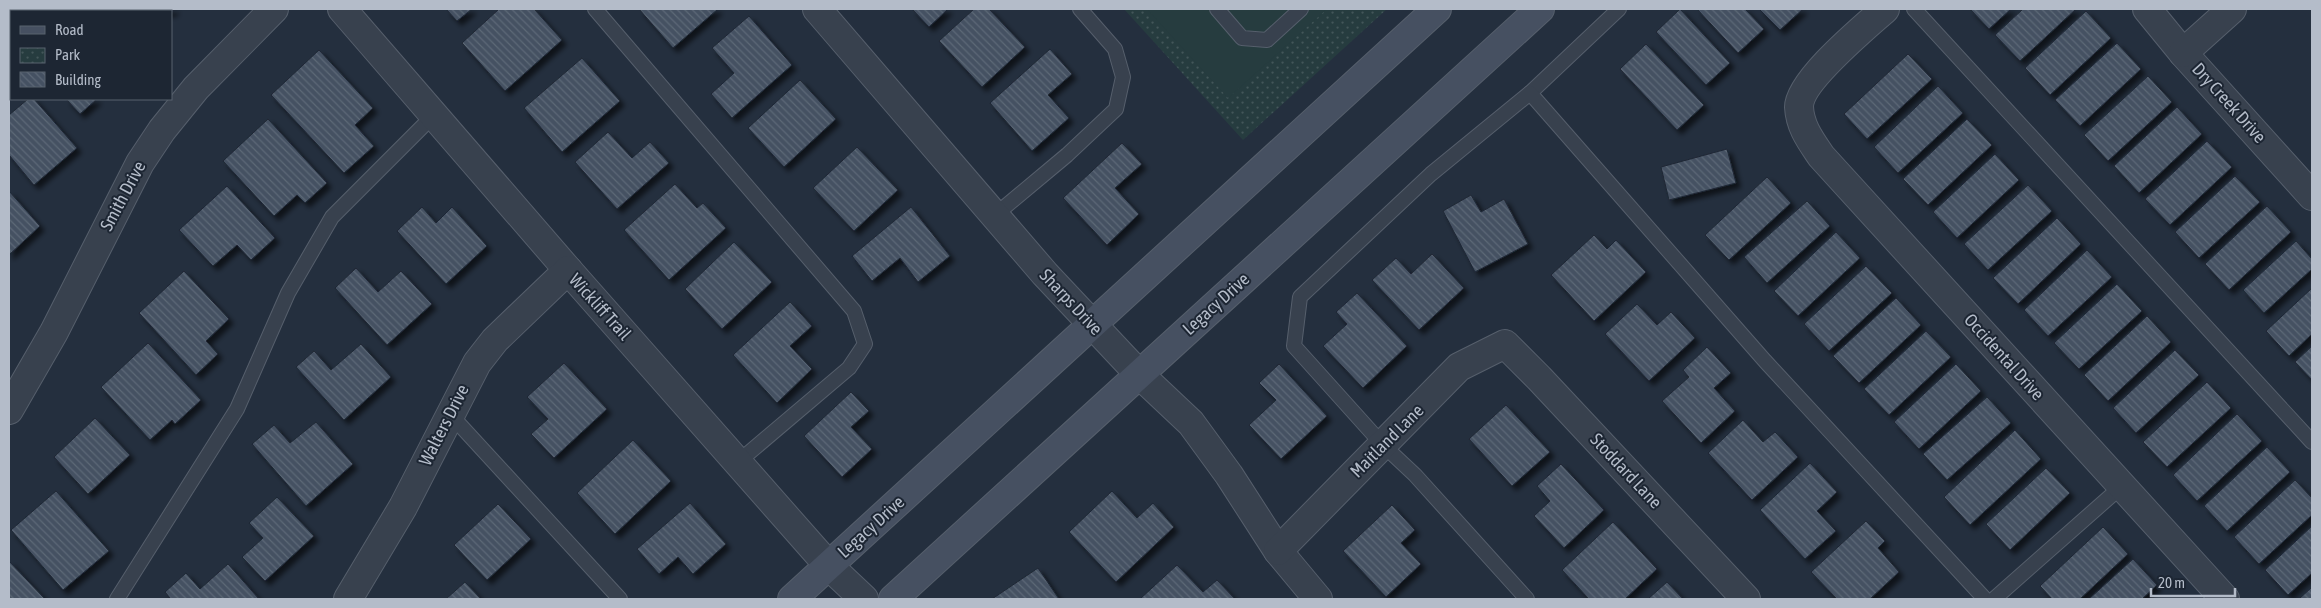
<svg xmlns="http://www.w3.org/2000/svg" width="2321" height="608" viewBox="0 0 2321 608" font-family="'Asap Condensed',sans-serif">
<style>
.park{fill:url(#park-dots)}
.pitch{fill:#263c3f}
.building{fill:url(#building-back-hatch);stroke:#1f2835;filter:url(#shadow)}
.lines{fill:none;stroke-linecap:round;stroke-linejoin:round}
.service-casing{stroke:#565f6c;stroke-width:16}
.minor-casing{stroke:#565f6c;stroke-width:30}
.secondary-casing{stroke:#565f6c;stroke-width:30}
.service{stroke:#38414e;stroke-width:14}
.minor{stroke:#38414e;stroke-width:28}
.secondary{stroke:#465061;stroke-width:28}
.labels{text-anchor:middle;stroke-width:4;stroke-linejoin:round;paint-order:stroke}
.street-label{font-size:18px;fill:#b4bcc9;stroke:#1d2633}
</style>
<defs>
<pattern id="park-dots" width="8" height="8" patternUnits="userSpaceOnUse" patternTransform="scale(1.25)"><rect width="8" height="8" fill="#263c3f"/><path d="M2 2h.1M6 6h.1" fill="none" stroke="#435659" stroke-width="1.8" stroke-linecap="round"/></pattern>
<pattern id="building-back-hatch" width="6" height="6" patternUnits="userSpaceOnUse" patternTransform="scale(1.25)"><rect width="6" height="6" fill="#455162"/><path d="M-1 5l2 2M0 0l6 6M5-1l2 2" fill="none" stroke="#5d6877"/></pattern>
<filter id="shadow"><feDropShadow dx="4.5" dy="4.5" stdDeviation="2.5" flood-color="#0009"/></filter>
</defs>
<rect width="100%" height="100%" fill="#242f3e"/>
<!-- park -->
<path class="park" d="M1124 9H1387L1243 140Z"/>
<!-- pitch -->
<path class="pitch" d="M1147 9H1327L1228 98Z"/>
<!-- building -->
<g class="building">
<path d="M92 9H175L171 12 95 11Z"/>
<path d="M446 9H472L457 21Z"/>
<path d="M499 9H534L562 40 505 91 462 43Z"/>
<path d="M639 9H718L673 48Z"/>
<path d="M912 9H948L929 27Z"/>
<path d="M974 9H989L1025 47 982 87 939 41Z"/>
<path d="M1680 9 1730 63 1706 85 1656 32Z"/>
<path d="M1697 9H1745L1764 29 1738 53Z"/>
<path d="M1759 9H1803L1780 30Z"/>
<path d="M1970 9H2011L1989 29Z"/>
<path d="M2023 9H2076L2020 61 1995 35Z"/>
<path d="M2086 11 2111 38 2050 95 2025 68Z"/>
<path d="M749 16 792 65 732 118 711 94 734 73 712 48Z"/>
<path d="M2117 43 2141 69 2080 126 2055 100Z"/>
<path d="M1646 44 1704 105 1677 130 1620 69Z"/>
<path d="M1050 49 1072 74 1048 95 1069 118 1032 151 990 103Z"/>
<path d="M319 50 373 108 355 125 374 146 344 173 271 95Z"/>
<path d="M1908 54 1932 79 1867 139 1844 114Z"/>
<path d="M582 58 620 101 562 152 524 108Z"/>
<path d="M2148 76 2172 102 2108 161 2084 135Z"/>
<path d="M800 80 836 119 784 167 748 128Z"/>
<path d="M1938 86 1963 113 1898 173 1874 147Z"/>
<path d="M28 99H34L77 148 34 185 9 155V115Z"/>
<path d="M66 99H97L80 114Z"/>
<path d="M2177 107 2202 134 2139 193 2114 166Z"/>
<path d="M268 119 327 183 305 203 297 195 274 216 223 161Z"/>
<path d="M1967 119 1992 145 1928 205 1903 179Z"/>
<path d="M608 132 632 158 650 142 669 163 617 209 575 162Z"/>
<path d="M2207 141 2232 167 2170 225 2145 199Z"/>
<path d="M1122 143 1142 164 1115 188 1139 214 1107 245 1063 198Z"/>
<path d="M857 147 898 190 854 231 813 188Z"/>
<path d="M1727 149 1736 183 1669 200 1661 167Z"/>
<path d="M1995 154 2019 180 1957 238 1933 212Z"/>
<path d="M2235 176 2260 202 2199 258 2175 232Z"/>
<path d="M1767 177 1791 203 1729 260 1705 235Z"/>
<path d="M675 184 697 208 703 203 726 228 669 280 624 230Z"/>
<path d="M2028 185 2052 211 1988 270 1964 244Z"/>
<path d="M227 186 275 238 251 260 237 245 213 266 179 230Z"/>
<path d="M9 191 40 226 9 255Z"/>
<path d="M1471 195 1481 212 1504 199 1528 244 1475 272 1443 211Z"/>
<path d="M1807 201 1830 226 1767 283 1744 257Z"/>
<path d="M2267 206 2291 232 2229 290 2205 264Z"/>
<path d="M422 207 436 223 452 207 487 246 446 284 397 231Z"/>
<path d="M911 207 950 256 918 282 900 258 872 281 852 256Z"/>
<path d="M2057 218 2081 244 2018 304 1993 278Z"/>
<path d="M1836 232 1860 258 1798 316 1774 291Z"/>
<path d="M1594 235 1607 249 1616 240 1646 272 1594 321 1551 275Z"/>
<path d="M2296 241 2312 259V269L2264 313 2243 290Z"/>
<path d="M734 242 772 282 722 329 685 289Z"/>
<path d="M2087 250 2112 277 2048 336 2024 310Z"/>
<path d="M1432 254 1464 288 1419 330 1372 280 1396 258 1411 274Z"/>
<path d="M1866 266 1892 293 1829 351 1804 324Z"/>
<path d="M356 268 378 292 401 271 432 304 387 345 335 288Z"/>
<path d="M184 271 229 319 206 341 218 354 196 375 139 313Z"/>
<path d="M2117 284 2142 311 2079 369 2054 343Z"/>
<path d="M2312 288V334L2289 356 2266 331Z"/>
<path d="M1357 293 1407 346 1363 388 1323 346 1347 324 1336 312Z"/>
<path d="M1896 298 1921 325 1859 383 1833 356Z"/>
<path d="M790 302 812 326 790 346 812 369 777 403 733 355Z"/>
<path d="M1637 304 1657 325 1671 312 1695 338 1649 381 1605 334Z"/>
<path d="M2147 316 2171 342 2108 401 2084 375Z"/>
<path d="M1926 331 1951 357 1889 415 1864 389Z"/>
<path d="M148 343 201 400 175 424 172 420 150 440 101 387Z"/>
<path d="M361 344 391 377 344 420 296 367 314 351 331 370Z"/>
<path d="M2312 346V380L2295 362Z"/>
<path d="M1707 347 1731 373 1714 388 1735 411 1701 443 1662 401 1689 377 1683 370Z"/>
<path d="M2175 350 2199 375 2136 433 2113 408Z"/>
<path d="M564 363 607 409 554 458 531 434 548 419 527 397Z"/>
<path d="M1279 364 1327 416 1281 459 1249 425 1276 400 1259 383Z"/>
<path d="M1956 364 1981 391 1919 449 1894 422Z"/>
<path d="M2207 382 2231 408 2167 467 2143 442Z"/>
<path d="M851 392 869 411 851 427 872 449 842 477 804 436Z"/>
<path d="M1987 397 2011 423 1947 480 1923 454Z"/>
<path d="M1506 405 1550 452 1512 486 1469 439Z"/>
<path d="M2237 414 2262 441 2197 501 2173 475Z"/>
<path d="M95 418 130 455 88 494 54 457Z"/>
<path d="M1743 420 1763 442 1775 432 1798 457 1752 500 1708 453Z"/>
<path d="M316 422 353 464 306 506 252 444 274 425 290 443Z"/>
<path d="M2015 430 2041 459 1970 525 1944 497Z"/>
<path d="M633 440 671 481 615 534 577 493Z"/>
<path d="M2267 447 2290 472 2227 531 2204 506Z"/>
<path d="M1810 463 1837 492 1817 511 1836 531 1805 559 1760 510Z"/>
<path d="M1561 464 1604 510 1564 548 1534 516 1550 501 1537 486Z"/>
<path d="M2046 468 2070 493 2010 550 1986 524Z"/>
<path d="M2295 480 2312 498V515L2259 564 2234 537Z"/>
<path d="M56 491 109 551 63 590 11 530Z"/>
<path d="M1112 491 1137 518 1153 503 1174 527 1116 582 1069 532Z"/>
<path d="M277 497 314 536 265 581 242 557 263 538 249 523Z"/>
<path d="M690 503 726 544 693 574 678 557 659 574 637 549Z"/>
<path d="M498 504 531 539 487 580 454 545Z"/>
<path d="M1392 505 1415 530 1401 543 1421 564 1386 597 1343 551Z"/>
<path d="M1866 521 1885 541 1878 548 1899 572 1870 599H1837L1811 572Z"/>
<path d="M1613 522 1657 569 1625 599H1589L1562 570Z"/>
<path d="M2312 526V573L2288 595 2265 570Z"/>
<path d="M2103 527 2128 554 2080 599H2052L2040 586Z"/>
<path d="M2133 559 2157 585 2142 599H2089Z"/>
<path d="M9 561 45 599H9Z"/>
<path d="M228 564 259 599H171L165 592 186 573 200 589Z"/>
<path d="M1177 565 1203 592 1217 580 1235 599H1140Z"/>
<path d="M1038 568 1059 599H992Z"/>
<path d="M465 582 481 599H446Z"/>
<path d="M1667 582 1683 599H1648Z"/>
<path d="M2312 587V599H2299Z"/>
</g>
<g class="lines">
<!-- service casing -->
<g class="service-casing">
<g id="service">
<path d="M595 9 854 311 865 344 849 368 738 462"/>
<path d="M1217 9 1242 38 1267 40 1301 9"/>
<path d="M1914 9 2312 442"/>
<path d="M9 14 12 9"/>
<path d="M1530 93 1619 9"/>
<path d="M994 216 1067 155 1116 109 1123 77 1115 49 1080 9"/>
<path d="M449 413 620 599"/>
<path d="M117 599 237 409 288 293 332 217 434 115"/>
<path d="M1527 599 1415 475 1383 445 1294 346 1300 297 1431 174 1530 93 1765 361 1985 599"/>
<path d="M1994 599 2122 486"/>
</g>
</g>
<!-- minor casing -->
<g class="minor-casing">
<g id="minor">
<path d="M342 9 568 270 829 566 864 599"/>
<path d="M817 9 1045 274 1139 374 1191 423 1229 475 1278 551 1318 599"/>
<path d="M1885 9C1865 27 1799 81 1799 107 1800 127 1811 141 1821 156L2225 599"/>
<path d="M2147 9 2183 53 2312 196"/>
<path d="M2183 53 2232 9"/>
<path d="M9 410 54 332 140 163 162 130 196 88 274 9"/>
<path d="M1278 551 1459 367 1505 344 1539 378 1746 599"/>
<path d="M348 599 403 507 477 363 495 340 568 270"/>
</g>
</g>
<!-- secondary casing -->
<g class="secondary-casing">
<g id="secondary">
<path d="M792 599 1437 9"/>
<path d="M893 599 1540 9"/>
</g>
</g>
<!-- service -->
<use href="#service" class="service"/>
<!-- minor -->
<use href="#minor" class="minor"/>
<!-- secondary -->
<use href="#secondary" class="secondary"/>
</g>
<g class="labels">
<!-- street labels -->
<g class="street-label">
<text transform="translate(2229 103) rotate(48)" y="6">Dry Creek Drive</text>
<text transform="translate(123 196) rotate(-62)" y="6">Smith Drive</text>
<text transform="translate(1071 302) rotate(47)" y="6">Sharps Drive</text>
<text transform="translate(1216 304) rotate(-42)" y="6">Legacy Drive</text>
<text transform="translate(600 307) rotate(48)" y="6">Wickliff Trail</text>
<text transform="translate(2004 357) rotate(48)" y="6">Occidental Drive</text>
<text transform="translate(444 425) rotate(-63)" y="6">Walters Drive</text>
<text transform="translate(1387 441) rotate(-45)" y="6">Maitland Lane</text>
<text transform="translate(1626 471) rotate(47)" y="6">Stoddard Lane</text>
<text transform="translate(871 527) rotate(-42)" y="6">Legacy Drive</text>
</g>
</g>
<!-- border -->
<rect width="2321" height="608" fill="none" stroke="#b4bcc9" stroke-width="20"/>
<!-- legend -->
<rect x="10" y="10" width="162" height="90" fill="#1d2633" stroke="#59626f"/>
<rect x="20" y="26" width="25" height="8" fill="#465061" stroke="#59626f"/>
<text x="55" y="35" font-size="15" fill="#b4bcc9">Road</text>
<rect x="20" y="48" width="25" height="15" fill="url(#park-dots)" stroke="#59626f"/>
<text x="55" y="60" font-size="15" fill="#b4bcc9">Park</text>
<rect x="20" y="72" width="25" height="15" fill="url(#building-back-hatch)" stroke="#59626f"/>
<text x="55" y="85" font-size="15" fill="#b4bcc9">Building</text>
<!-- scale -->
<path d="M2151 588v8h84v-8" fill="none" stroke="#b4bcc9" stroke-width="2.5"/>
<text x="2158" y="588" font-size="15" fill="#b4bcc9" stroke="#1d2633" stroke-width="4" paint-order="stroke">20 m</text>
</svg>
